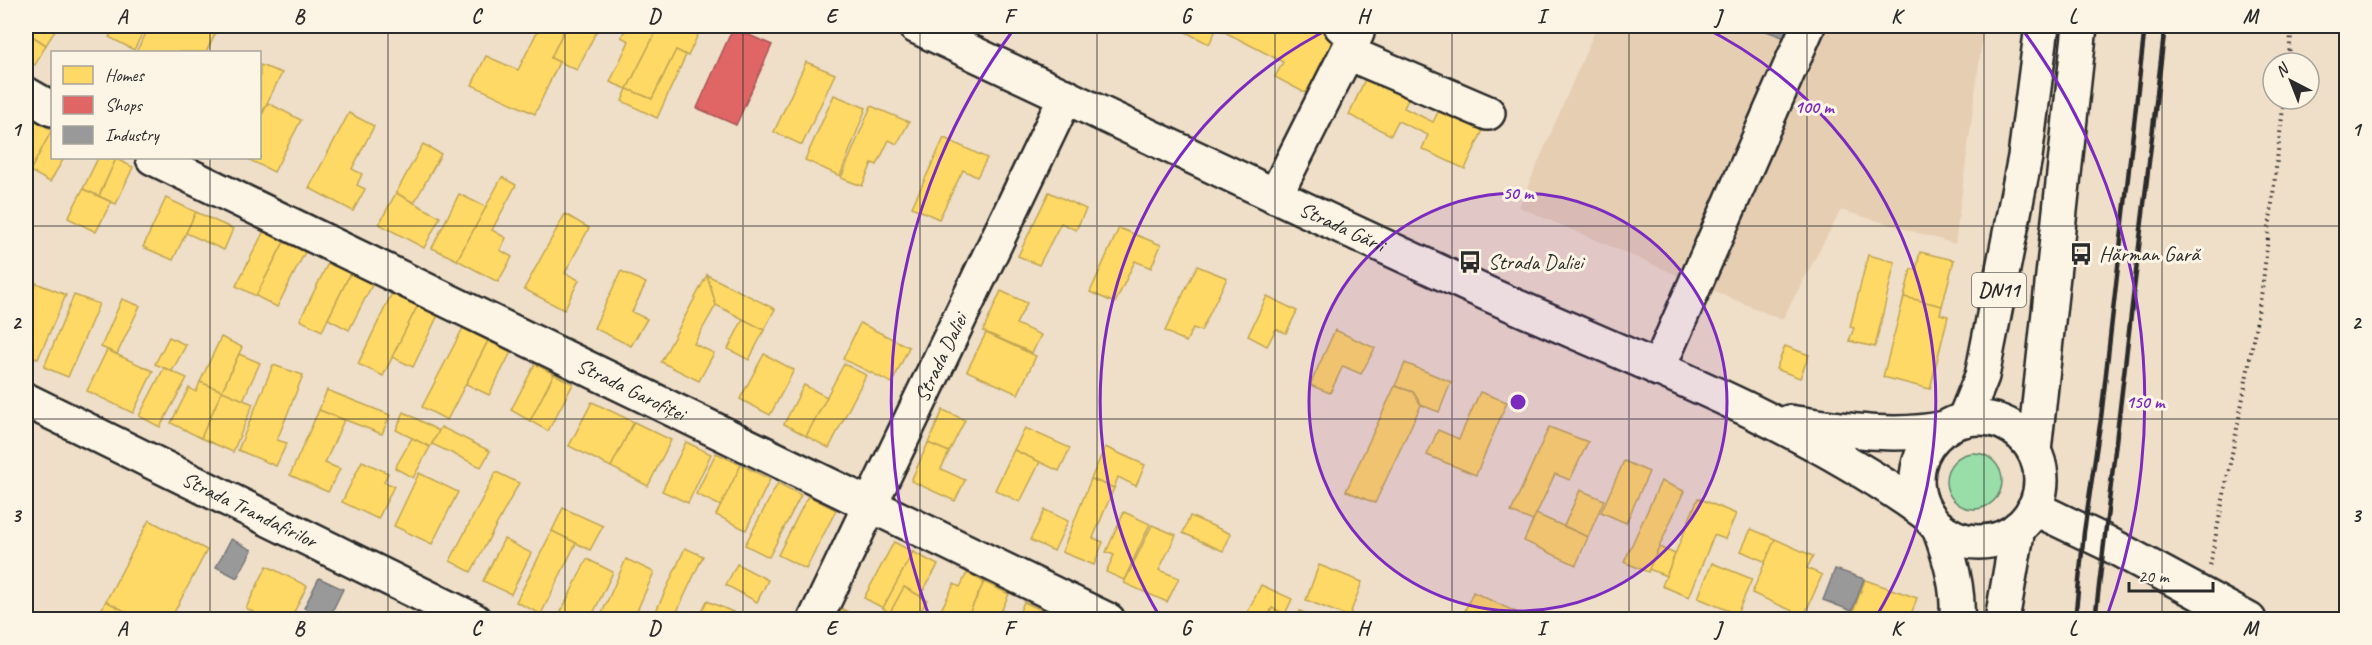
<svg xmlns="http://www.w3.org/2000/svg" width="2372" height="645" viewBox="0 0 2372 645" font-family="Caveat,sans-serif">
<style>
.built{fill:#e6ceb3}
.green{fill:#99dda8;stroke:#62846a;stroke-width:1.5}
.homes{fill:#ffd966;stroke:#bfa554;stroke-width:1.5}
.shops{fill:#e06666;stroke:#aa5454;stroke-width:1.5}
.industry{fill:#999;stroke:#787878;stroke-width:1.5}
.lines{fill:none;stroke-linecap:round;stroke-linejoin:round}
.minor-casing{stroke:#2b2b2b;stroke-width:38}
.major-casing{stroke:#2b2b2b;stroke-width:38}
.highway-casing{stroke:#2b2b2b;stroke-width:38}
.path{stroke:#2b2b2b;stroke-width:4;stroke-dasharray:1.5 4.5;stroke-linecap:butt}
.minor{stroke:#fcf5e5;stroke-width:33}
.major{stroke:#fcf5e5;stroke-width:33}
.highway{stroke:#fcf5e5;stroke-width:33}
.rail{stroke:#2b2b2b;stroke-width:4.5}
.grid{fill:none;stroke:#2b2b2b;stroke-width:1.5;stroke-opacity:0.55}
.ring{fill:none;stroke:#7b2cbf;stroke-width:3}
.labels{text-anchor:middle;stroke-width:6;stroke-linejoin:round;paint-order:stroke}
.shield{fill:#fcf5e5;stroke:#6a6863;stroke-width:1.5}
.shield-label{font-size:20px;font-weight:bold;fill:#2b2b2b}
.street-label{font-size:21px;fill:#2b2b2b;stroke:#fcf5e5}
.poi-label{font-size:21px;fill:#2b2b2b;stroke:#fcf5e5;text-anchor:start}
.centre{fill:#7b2cbf;stroke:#fcf5e5;stroke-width:3}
.ring-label{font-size:18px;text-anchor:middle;font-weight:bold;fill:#7b2cbf;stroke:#fcf5e5;stroke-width:6;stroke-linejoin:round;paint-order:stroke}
.neatline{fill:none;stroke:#2b2b2b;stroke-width:2}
.grid-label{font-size:20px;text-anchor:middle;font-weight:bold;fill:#2b2b2b}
</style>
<rect width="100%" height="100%" fill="#efdec8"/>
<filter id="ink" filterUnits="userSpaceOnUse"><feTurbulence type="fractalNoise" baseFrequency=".0167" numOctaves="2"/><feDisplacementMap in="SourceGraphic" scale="12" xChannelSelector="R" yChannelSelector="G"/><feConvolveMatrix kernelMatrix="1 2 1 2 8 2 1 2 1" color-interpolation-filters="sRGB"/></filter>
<g filter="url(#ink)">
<!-- built -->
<path class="built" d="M1597 26H1984L1955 244 1841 210 1782 320 1519 207Z"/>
<!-- green -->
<circle class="green" cx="1974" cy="481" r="28"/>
<!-- homes -->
<g class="homes">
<path d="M26 26H58L46 45 26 32Z"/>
<path d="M116 26H146L134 50 109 37Z"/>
<path d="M150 26H219L206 52H136Z"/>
<path d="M540 26H566L551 58 559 62 535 114 472 85 486 56 518 70Z"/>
<path d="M566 26H599L577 70 551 58Z"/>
<path d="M628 26H659L627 89 610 82 629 41 621 37Z"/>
<path d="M659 26H702L688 56 676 50 652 99 627 89Z"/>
<path d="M1174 26H1323L1342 35 1311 96 1275 77 1283 62 1217 28 1209 44Z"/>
<path d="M26 32 46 45 35 65 26 59Z"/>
<path d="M676 50 686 55 657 118 622 101 627 89 652 99Z"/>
<path d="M806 62 835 74 802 145 774 132Z"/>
<path d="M260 65 282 73 260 117Z"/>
<path d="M1366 77 1409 97 1404 108 1433 122 1439 110 1483 130 1465 169 1422 149 1428 135 1398 121 1391 135 1349 115Z"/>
<path d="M834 95 866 108 840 176 805 160Z"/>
<path d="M268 103 301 120 274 172 246 158H260V119Z"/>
<path d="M871 106 909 122 897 144 889 140 877 165 872 163 862 186 841 178Z"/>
<path d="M349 113 374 126 352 169 362 174 357 185 365 189 353 211 309 188Z"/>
<path d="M31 118 52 130 26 179V128Z"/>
<path d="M52 130V158H64L50 182 30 171Z"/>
<path d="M944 138 987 158 977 177 963 170 939 219 912 207Z"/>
<path d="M423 144 441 154 414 203 396 193Z"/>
<path d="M98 158 116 159 99 196 83 189Z"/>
<path d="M116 159 133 167 116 204 99 196Z"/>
<path d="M502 177 516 185 492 230 506 238 500 250 512 257 498 282 457 260Z"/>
<path d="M83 189 111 202 96 232 68 218Z"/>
<path d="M1049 192 1086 209 1076 230 1061 223 1039 265 1018 256Z"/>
<path d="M396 193 440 217 424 248 379 224Z"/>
<path d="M459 194 486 207 457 260 432 248Z"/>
<path d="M166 198 196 212 173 260 143 247Z"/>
<path d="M196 212 233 229 224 250 186 233Z"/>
<path d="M565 214 589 228 565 273 579 280 564 310 524 289Z"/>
<path d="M1119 228 1161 245 1151 268 1135 261 1115 303 1090 292Z"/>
<path d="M264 231 284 242 256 296 236 286Z"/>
<path d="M284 242 305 252 277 307 256 296Z"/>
<path d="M1920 252 1954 260 1942 306 1904 297 1911 269 1916 270Z"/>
<path d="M1868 255 1895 262 1875 347 1849 341 1854 328 1850 327Z"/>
<path d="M329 261 351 272 322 331 300 320Z"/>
<path d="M1197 266 1227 278 1201 331 1193 328 1186 342 1165 331Z"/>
<path d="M621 271 646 283 632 312 647 319 631 346 594 328Z"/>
<path d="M351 272 373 283 349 330 328 319Z"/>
<path d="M707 275 716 305 694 344 714 353 699 381 661 362Z"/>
<path d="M707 275 775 309 764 330 716 305Z"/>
<path d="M26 278 36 283 26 308Z"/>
<path d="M36 283 66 295 38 359 26 353V308Z"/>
<path d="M1001 291 1027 303 1016 324 1041 335 1032 353 983 331Z"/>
<path d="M392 293 418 305 383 376 358 364Z"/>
<path d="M74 295 99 304 68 377 44 367Z"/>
<path d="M1267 296 1297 311 1286 333 1276 329 1267 346 1248 336Z"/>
<path d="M1904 297 1942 306 1940 314 1948 316 1930 389 1883 377Z"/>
<path d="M122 299 140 306 117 354 101 347Z"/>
<path d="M418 305 438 315 413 367 392 357Z"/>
<path d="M743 319 764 330 749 360 728 349Z"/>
<path d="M860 323 909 347 892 383 843 359Z"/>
<path d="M463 328 488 341 447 420 422 407Z"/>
<path d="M1335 330 1375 348 1361 374 1343 366 1330 393 1310 385Z"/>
<path d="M986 333 1036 356 1018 394 967 371Z"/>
<path d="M169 337 186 345 172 371 155 364Z"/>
<path d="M221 337 242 347 222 391 200 382Z"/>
<path d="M488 341 511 352 489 395 466 384Z"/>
<path d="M1785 346 1809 355 1800 378 1776 369Z"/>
<path d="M107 350 153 371 133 413 87 391Z"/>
<path d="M239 354 260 363 243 400 222 391Z"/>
<path d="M764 354 794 370 770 415 740 399Z"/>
<path d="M1405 363 1451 382 1439 412 1421 405 1413 392 1395 386Z"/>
<path d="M535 364 554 374 530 421 511 410Z"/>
<path d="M844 364 866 375 829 448 806 436Z"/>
<path d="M273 365 303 375 277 440 287 443 276 466 238 450Z"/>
<path d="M164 368 187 378 160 427 139 416Z"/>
<path d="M554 374 573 384 548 431 530 421Z"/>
<path d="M200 382 222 391 201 438 171 423 189 388 196 392Z"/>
<path d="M804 385 827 397 806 436 784 424Z"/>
<path d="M1395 386 1413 392 1421 405 1375 503 1346 491Z"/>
<path d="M327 390 390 415 382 434 319 410Z"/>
<path d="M222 391 253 404 233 452 201 438Z"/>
<path d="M1480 392 1507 402 1476 475 1427 455 1438 430 1459 439Z"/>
<path d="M592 402 634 422 611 467 569 446Z"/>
<path d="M319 410 344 420 325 463 340 469 328 492 290 475Z"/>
<path d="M943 410 965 420 949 452 928 443Z"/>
<path d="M404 412 439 431 430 447 396 430Z"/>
<path d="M634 422 671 440 648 486 611 467Z"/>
<path d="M441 427 490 451 481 467 432 444Z"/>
<path d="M1549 427 1588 442 1570 480 1555 474 1533 521 1511 512Z"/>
<path d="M1025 428 1070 448 1059 471 1014 450Z"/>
<path d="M412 438 430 447 413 478 395 468Z"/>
<path d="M686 442 711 454 688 503 662 491Z"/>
<path d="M928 443 949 452 941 469 965 480 955 501 911 481Z"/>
<path d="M1105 447 1145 465 1136 486 1118 477 1114 488 1091 479Z"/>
<path d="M1014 450 1040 462 1020 502 995 490Z"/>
<path d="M716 453 741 465 721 506 696 494Z"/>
<path d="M362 461 388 473 384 482 394 486 378 519 342 502Z"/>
<path d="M1624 461 1649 472 1626 523 1601 512Z"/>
<path d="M741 465 770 479 746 530 716 515Z"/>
<path d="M496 472 519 483 471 572 450 561Z"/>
<path d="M419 473 458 492 432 544 394 526Z"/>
<path d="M1091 479 1114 488 1093 538 1103 542 1094 565 1062 552Z"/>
<path d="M1661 481 1684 491 1648 572 1624 562Z"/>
<path d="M778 483 801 495 769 557 745 545Z"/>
<path d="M1580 490 1604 500 1588 537 1564 526Z"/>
<path d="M808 496 836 510 806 569 778 555Z"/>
<path d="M1698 498 1736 514 1725 539 1714 535 1689 597 1662 586Z"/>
<path d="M563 508 603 526 590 550 552 531Z"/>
<path d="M1045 510 1068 521 1054 551 1030 540Z"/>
<path d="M1124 512 1150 524 1124 580 1106 572 1114 555 1106 552Z"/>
<path d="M1536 514 1588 537 1576 565 1524 541Z"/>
<path d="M1190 516 1231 534 1223 551 1183 533Z"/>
<path d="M149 520 207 550 170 620H141L106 601Z"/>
<path d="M1152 525 1176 535 1159 570 1179 578 1167 602 1124 583Z"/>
<path d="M1751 529 1775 539 1766 562 1741 551Z"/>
<path d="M552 531 576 543 541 614 516 602Z"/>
<path d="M504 539 531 553 511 594 483 581Z"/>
<path d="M1775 539 1813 556 1807 568 1822 575 1804 616 1752 593Z"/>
<path d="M894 542 913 552 883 608 864 598Z"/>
<path d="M1659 547 1675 554 1666 576 1649 569Z"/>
<path d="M685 548 703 556 673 620H652Z"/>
<path d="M913 552 938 565 920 596 904 587 890 613 883 608Z"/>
<path d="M587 559 613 572 590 620H557Z"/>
<path d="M626 559 654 572 633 620H599Z"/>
<path d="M1712 563 1752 579 1737 614 1698 598Z"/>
<path d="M737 564 768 580 757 602 726 585Z"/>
<path d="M1319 565 1362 582 1349 617 1306 600Z"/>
<path d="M267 566 307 586 290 620H268L246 608Z"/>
<path d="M967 573 984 582 966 620H946L947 618 939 614 954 584 960 587Z"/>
<path d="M1865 580 1917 598 1909 620H1850Z"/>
<path d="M984 582 1009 594 997 620H966Z"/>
<path d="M1261 585 1292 599 1285 614 1272 608 1267 620H1244Z"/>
<path d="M904 587 927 600 916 620H886Z"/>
<path d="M1473 592 1516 612 1512 620H1461Z"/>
<path d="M106 601 128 613 125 620H96Z"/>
<path d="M707 601 733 612 730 620H697Z"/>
<path d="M1024 602 1048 613 1045 620H1016Z"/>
<path d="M1272 608 1296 619V620H1267Z"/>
<path d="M842 609 863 620H837Z"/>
<path d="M1300 611 1319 620H1296Z"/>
</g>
<!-- shops -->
<path class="shops" d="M733 28 772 45 736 125 697 108Z"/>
<!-- industry -->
<g class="industry">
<path d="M1753 26H1799L1793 41Z"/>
<path d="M231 539 252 550 237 578 216 567Z"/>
<path d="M1835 569 1864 579 1852 611 1823 600Z"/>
<path d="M319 578 343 589 328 620 304 608Z"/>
</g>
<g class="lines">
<!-- minor casing -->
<g class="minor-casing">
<g id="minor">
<path d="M1348 53 1488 113"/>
<path d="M26 94 52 109"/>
<path id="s1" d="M153 158 1108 620"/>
<path d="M1275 196 1357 33 1341 26"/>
<path d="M1658 369 1808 26"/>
<path id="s2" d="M26 400 474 620"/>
<path d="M2034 508 2105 542 2249 620"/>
<path id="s3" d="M815 620 1066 96"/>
</g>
</g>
<!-- major casing -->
<g class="major-casing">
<g id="major">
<path id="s4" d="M915 26C1106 115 1296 207 1488 294 1637 361 1794 418 1927 514"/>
<path d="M1789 422C1841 429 1893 439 1945 428"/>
</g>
</g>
<!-- highway casing -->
<g class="highway-casing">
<g id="highway">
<circle cx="1979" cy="480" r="62"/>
<path d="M1964 420 1982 376 2025 157 2042 26"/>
<path d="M2034 451 2080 26"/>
<path d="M1939 528C1950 558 1959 587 1957 620"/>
<path d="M2002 620 2018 528"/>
</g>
</g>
<!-- path -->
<g class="path">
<path d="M2288 63 2292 26"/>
<path d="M2210 565 2242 403 2262 290 2284 99"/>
</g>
<!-- minor -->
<use href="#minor" class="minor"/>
<!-- major -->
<use href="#major" class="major"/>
<!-- highway -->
<use href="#highway" class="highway"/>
<!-- rail -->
<g class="rail">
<path d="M2075 620 2084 532 2101 418 2145 26"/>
<path d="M2095 620 2165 26"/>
</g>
</g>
</g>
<!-- grid -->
<path class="grid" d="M210 26V52M388 26V620M565 26V620M743 26V620M920 26V620M1097 26V620M1275 26V620M1452 26V620M1629 26V620M1807 26V620M1984 26V620M2162 26V620M210 158V620M26 226H2346M26 419H2346"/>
<!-- distance rings -->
<circle cx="1518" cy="402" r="209" fill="#7b2cbf" fill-opacity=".12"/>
<g class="ring">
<circle cx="1518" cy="402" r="209"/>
<path d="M1160 617A418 418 0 0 1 1335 26M1701 26A418 418 0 0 1 1876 617"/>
<path d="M929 616A627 627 0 0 1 1014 29M2022 29A627 627 0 0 1 2107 616"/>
</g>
<!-- icons -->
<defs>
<g id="bus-bare" transform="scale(1.8)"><path d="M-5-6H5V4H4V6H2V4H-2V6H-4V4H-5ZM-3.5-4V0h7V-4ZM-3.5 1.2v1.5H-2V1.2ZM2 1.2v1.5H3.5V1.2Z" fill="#2b2b2b" stroke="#fcf5e5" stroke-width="2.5" paint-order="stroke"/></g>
</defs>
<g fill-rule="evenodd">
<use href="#bus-bare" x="2081" y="254"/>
<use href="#bus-bare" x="1470" y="262"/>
</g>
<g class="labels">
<!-- shield labels -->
<rect class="shield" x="1972" y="273" width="54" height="34" rx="4.5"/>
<g class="shield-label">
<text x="1999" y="297">DN11</text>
</g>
<!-- street labels -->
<g class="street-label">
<text dy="7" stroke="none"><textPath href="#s4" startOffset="472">Strada Gării</textPath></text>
<text dy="7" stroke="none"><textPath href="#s3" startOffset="291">Strada Daliei</textPath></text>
<text dy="7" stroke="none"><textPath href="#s1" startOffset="531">Strada Garofiței</textPath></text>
<text dy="7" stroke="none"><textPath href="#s2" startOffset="249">Strada Trandafirilor</textPath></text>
</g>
<!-- poi labels -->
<g class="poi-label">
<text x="2099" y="261">Hărman Gară</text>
<text x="1488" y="269">Strada Daliei</text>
</g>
</g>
<circle cx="1518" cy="402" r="9" class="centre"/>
<g class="ring-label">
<text x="1814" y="113">100 m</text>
<text x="1518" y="199">50 m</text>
<text x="2145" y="408">150 m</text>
</g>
<!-- margin -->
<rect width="2372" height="645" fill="none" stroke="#fcf5e5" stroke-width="66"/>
<!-- legend -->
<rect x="51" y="51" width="210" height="108" fill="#fcf5e5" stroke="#a8a49b" stroke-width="1.5"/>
<rect x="63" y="66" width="30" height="18" fill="#ffd966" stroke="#a8a49b" stroke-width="1.5"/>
<text x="105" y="81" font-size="18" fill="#2b2b2b">Homes</text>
<rect x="63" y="96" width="30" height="18" fill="#e06666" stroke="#a8a49b" stroke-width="1.5"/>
<text x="105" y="111" font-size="18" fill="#2b2b2b">Shops</text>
<rect x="63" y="126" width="30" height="18" fill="#999999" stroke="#a8a49b" stroke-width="1.5"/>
<text x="105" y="141" font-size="18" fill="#2b2b2b">Industry</text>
<!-- north arrow -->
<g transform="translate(2291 81) rotate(318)"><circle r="28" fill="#fcf5e5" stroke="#a8a49b" stroke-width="1.5"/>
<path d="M0-4.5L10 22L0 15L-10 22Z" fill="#2b2b2b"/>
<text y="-9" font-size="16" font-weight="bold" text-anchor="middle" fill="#2b2b2b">N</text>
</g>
<!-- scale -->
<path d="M2129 582v9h84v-9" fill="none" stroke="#2b2b2b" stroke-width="3"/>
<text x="2138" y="582" font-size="18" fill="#2b2b2b" stroke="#fcf5e5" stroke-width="4.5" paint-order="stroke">20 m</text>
<rect x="33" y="33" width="2306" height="579" class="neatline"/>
<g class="grid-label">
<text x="122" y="23">A</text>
<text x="299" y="23">B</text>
<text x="476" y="23">C</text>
<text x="654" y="23">D</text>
<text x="831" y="23">E</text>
<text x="1009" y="23">F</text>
<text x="1186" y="23">G</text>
<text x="1363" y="23">H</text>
<text x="1541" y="23">I</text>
<text x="1718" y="23">J</text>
<text x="1896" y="23">K</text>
<text x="2073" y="23">L</text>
<text x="2250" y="23">M</text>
<text x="16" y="136">1</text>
<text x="2356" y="136">1</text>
<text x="16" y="329">2</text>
<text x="2356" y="329">2</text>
<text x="16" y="522">3</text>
<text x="2356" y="522">3</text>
<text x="122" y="635">A</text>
<text x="299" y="635">B</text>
<text x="476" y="635">C</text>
<text x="654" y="635">D</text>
<text x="831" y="635">E</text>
<text x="1009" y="635">F</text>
<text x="1186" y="635">G</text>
<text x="1363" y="635">H</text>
<text x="1541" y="635">I</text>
<text x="1718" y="635">J</text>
<text x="1896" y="635">K</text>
<text x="2073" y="635">L</text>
<text x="2250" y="635">M</text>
</g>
</svg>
